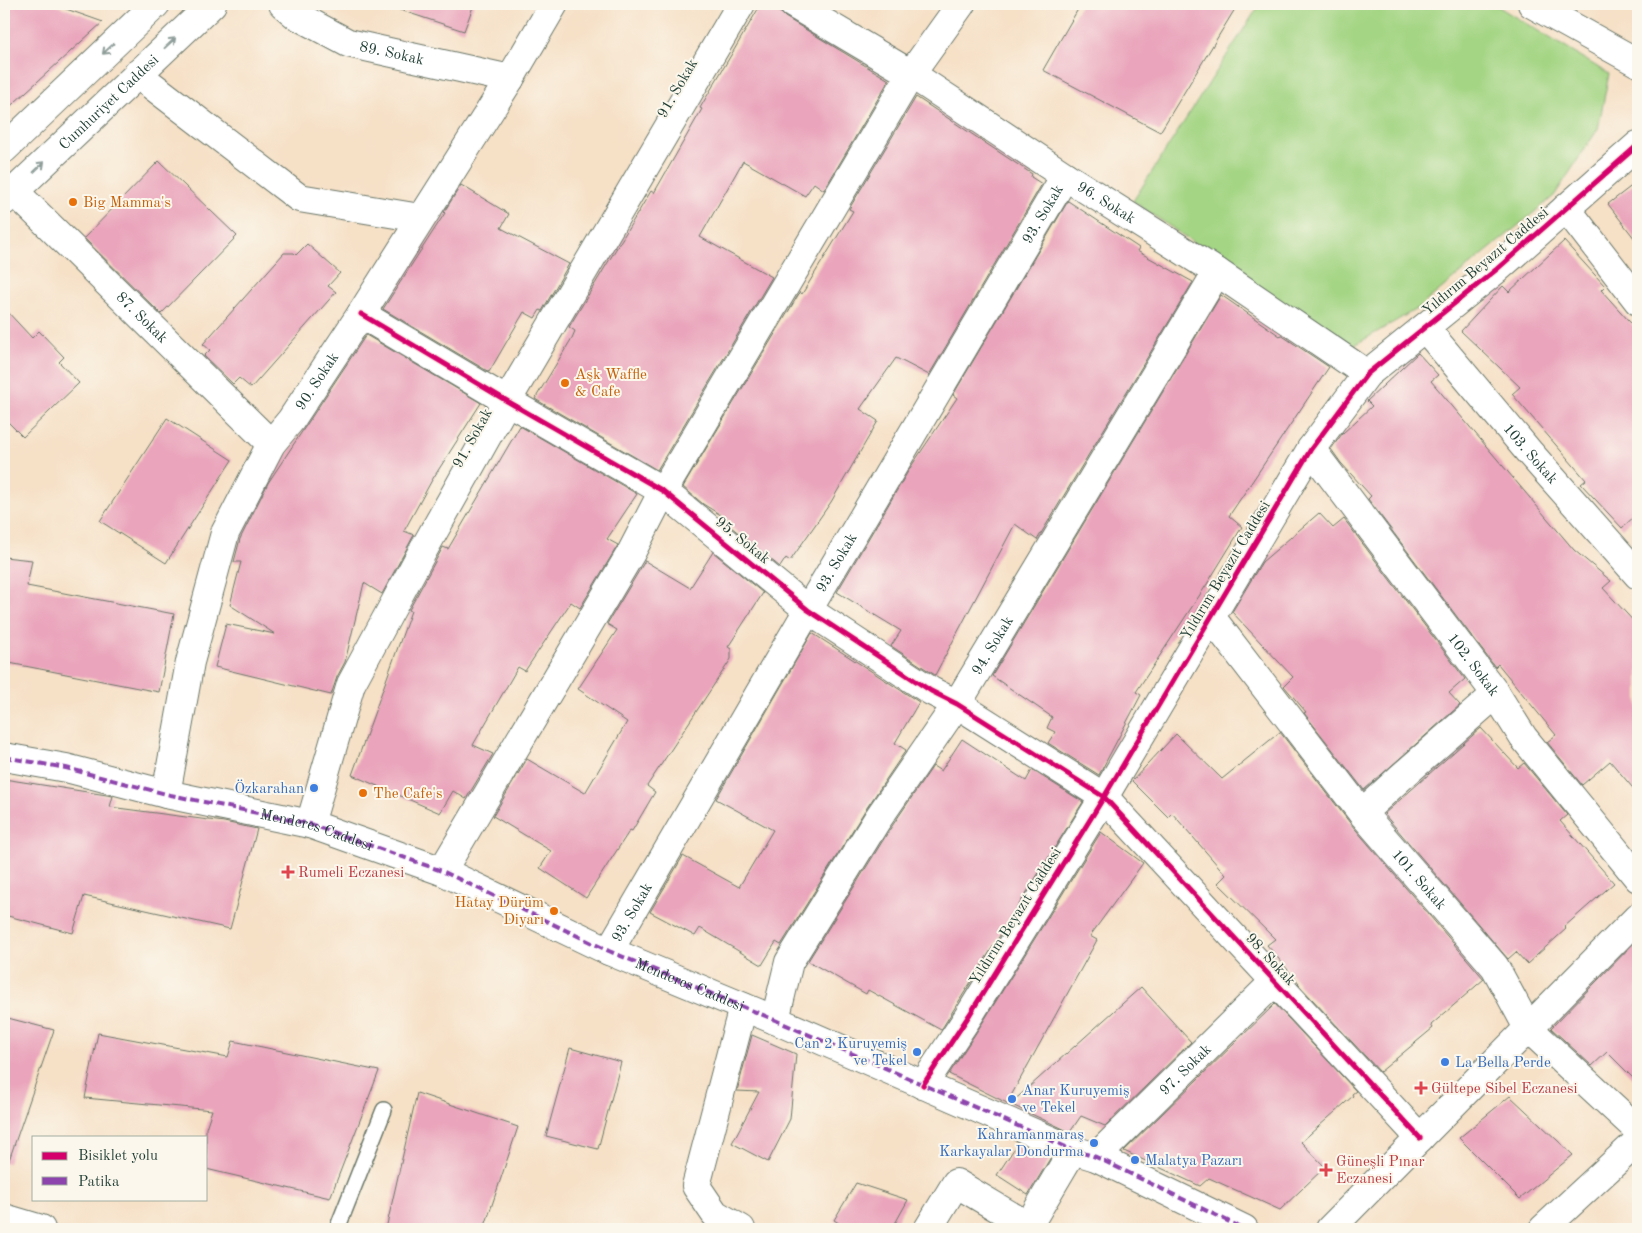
<svg xmlns="http://www.w3.org/2000/svg" width="1642" height="1233" viewBox="0 0 1642 1233" font-family="'Old Standard TT',serif">
<style>
.green{fill:#a4d584;stroke:#62895c}
.building{fill:#eaa5bc}
.lines{fill:none;stroke-linecap:round;stroke-linejoin:round}
.lane-casing{stroke:#6a7667;stroke-width:18}
.street-casing{stroke:#6a7667;stroke-width:30}
.secondary-casing{stroke:#6a7667;stroke-width:30}
.lane{stroke:#fff;stroke-width:15}
.street{stroke:#fff;stroke-width:28}
.secondary{stroke:#fff;stroke-width:28}
.quiet{stroke:#8e44ad;stroke-width:4;stroke-dasharray:8 4;stroke-linecap:butt}
.cycleway-casing{stroke:#fbf7ec;stroke-width:8}
.cycleway{stroke:#d6006c;stroke-width:5}
.oneway{stroke:#8f9e9a}
.food-dot{fill:#e8710a;stroke:#fbf7ec;stroke-width:2}
.shop-dot{fill:#3f7fe0;stroke:#fbf7ec;stroke-width:2}
.health-dot{fill:#e0444e;stroke:#fbf7ec;stroke-width:2}
.labels{text-anchor:middle;stroke-width:4;stroke-linejoin:round;paint-order:stroke}
.street-label{font-size:15px;fill:#1f3d34;stroke:#fbf7ec}
.food-label{font-size:15px;fill:#c56008;stroke:#fbf7ec;text-anchor:start}
.shop-label{font-size:15px;fill:#366cbe;stroke:#fbf7ec;text-anchor:end}
.health-label{font-size:15px;fill:#be3a42;stroke:#fbf7ec;text-anchor:start}
</style>
<rect width="100%" height="100%" fill="#fbf7ec"/>
<filter id="ink" filterUnits="userSpaceOnUse"><feTurbulence type="fractalNoise" baseFrequency=".02" numOctaves="2"/><feDisplacementMap in="SourceGraphic" scale="10" xChannelSelector="R" yChannelSelector="G"/><feConvolveMatrix kernelMatrix="1 2 1 2 8 2 1 2 1" color-interpolation-filters="sRGB"/></filter>
<filter id="wash" filterUnits="userSpaceOnUse"><feTurbulence type="fractalNoise" baseFrequency=".0096" numOctaves="4" result="noise"/><feDisplacementMap in="SourceGraphic" scale="20" xChannelSelector="R" yChannelSelector="G"/><feGaussianBlur stdDeviation="1.12" result="paint"/><feColorMatrix in="noise" values="0 0 0 0 0 0 0 0 0 0 0 0 0 0 0 0 0 1.4 0 .05"/><feComposite in="paint" operator="in"/></filter>
<g filter="url(#wash)">
<rect width="100%" height="100%" fill="#f6e0c6"/>
<!-- green -->
<path class="green" d="M1260 4H1494L1609 74 1598 129 1554 196 1418 308 1348 349 1133 201Z"/>
<g id="blocks">
<!-- building -->
<g class="building">
<path d="M4 4H52L103 22 4 112Z"/>
<path d="M398 4H474L464 31 397 9Z"/>
<path d="M761 4H765L781 13 785 17 889 80 824 190 814 183 805 196 743 161 700 237 772 277 657 470 535 399 572 338 575 331 569 327 651 191 654 193 702 109 700 108Z"/>
<path d="M1081 4H1238L1160 132 1043 70Z"/>
<path d="M916 97 1032 174 1031 177 1042 184 929 375 896 358 860 409 878 421 831 502 790 561 786 558 780 567 730 526 732 522 703 504 683 487 800 292 802 294 853 211 849 209Z"/>
<path d="M159 161 237 236 161 314 84 238Z"/>
<path d="M1638 181V243L1608 204Z"/>
<path d="M461 185 509 214 501 228 569 264 542 311 540 310 535 318 524 312 489 372 383 309 445 213 444 212Z"/>
<path d="M1068 201 1139 248 1137 251 1193 282 1037 540 1015 524 935 675 891 646 901 631 837 592 910 468 957 398 953 395Z"/>
<path d="M1564 241 1605 286 1601 290 1638 331V513L1622 528 1581 484 1586 480 1512 394 1520 387 1461 331 1503 286 1509 292Z"/>
<path d="M307 244 340 273 328 286 336 292 251 388 239 378 233 384 204 356 210 350 203 344 284 253H294L296 255Z"/>
<path d="M1221 295 1280 336 1281 335 1329 367 1229 516 1242 527 1207 584 1136 692 1141 695 1099 775 1048 743 1055 732 1047 728 1052 717 992 676Z"/>
<path d="M4 308 32 338 39 331 64 357 59 362 79 383 23 437 4 418Z"/>
<path d="M366 335 481 403 432 480 404 531 414 535 382 594 364 583 345 662 337 677 331 695 215 667 226 624 275 634 230 605 241 562H234L240 539 268 483Z"/>
<path d="M1418 353 1438 375 1431 381 1574 550 1611 581 1603 588 1638 626V794L1610 761 1582 785 1547 742 1556 735 1498 664 1495 667 1368 499 1371 496 1341 463 1331 449 1342 434 1372 406 1367 401Z"/>
<path d="M167 418 232 460 166 563 100 521Z"/>
<path d="M520 426 637 494 607 539 618 545 580 608 571 602 525 671 518 667 473 745 493 754 466 799 453 791 440 813 352 775 411 611 409 610 443 547 448 549Z"/>
<path d="M1319 513 1333 528 1344 519 1465 679 1449 693 1460 705 1364 790 1304 713 1306 712 1284 686 1293 677 1232 612 1262 562Z"/>
<path d="M713 552 763 593 728 647 731 649V659L647 786 655 792 632 831 630 830 586 898 540 868 551 851 493 816 527 759 585 793 627 722 578 689 617 630 607 624 645 561 690 588Z"/>
<path d="M4 557 32 560 27 586 174 614 159 692 4 662Z"/>
<path d="M812 633 919 702 895 743 906 750 864 812 781 945 776 942 762 965 700 928 695 936 650 912 683 856 739 887 773 830 716 799Z"/>
<path d="M1481 728 1518 768 1524 763 1567 815 1560 821 1614 883 1564 927 1566 929 1527 964 1516 952 1508 959 1384 814Z"/>
<path d="M1280 732 1350 823 1484 979 1431 1025 1433 1028 1380 1072 1298 984 1299 983 1267 945 1275 939 1218 883 1226 875 1172 813 1168 817 1132 781 1176 734 1222 779Z"/>
<path d="M962 739 1026 781 1032 770 1083 802 941 1030 868 990 866 994 808 961 890 829 933 766 941 771Z"/>
<path d="M4 779 113 796 110 807 224 822 257 829 230 929 84 896 73 933 4 915Z"/>
<path d="M1101 832 1143 863 1090 936 1097 940 1007 1103 949 1074 983 1022Z"/>
<path d="M1638 939V1083L1607 1052 1592 1066 1551 1028Z"/>
<path d="M1141 987 1191 1042 1105 1126 1081 1116 1070 1132 1010 1104Z"/>
<path d="M1275 1004 1356 1091 1352 1094 1353 1096 1301 1142 1325 1167 1280 1210 1209 1178 1200 1186 1124 1151Z"/>
<path d="M4 1017 54 1030 8 1163 4 1162Z"/>
<path d="M98 1033 228 1057 233 1041 379 1071 330 1198 206 1169V1128L212 1110 85 1098Z"/>
<path d="M752 1035 796 1054 790 1119 768 1162 732 1143 759 1092 737 1091Z"/>
<path d="M570 1048 621 1062 598 1149 546 1136Z"/>
<path d="M417 1093 518 1127 484 1229H386Z"/>
<path d="M1510 1096 1573 1155 1520 1199 1459 1138Z"/>
<path d="M1018 1143 1051 1157 1028 1195 997 1175Z"/>
<path d="M856 1183 908 1200 892 1229H848L834 1220Z"/>
</g>
</g>
</g>
<g filter="url(#ink)">
<use href="#blocks" fill-opacity="0" stroke="#6a7667" stroke-width="1"/>
<g class="lines">
<!-- lane casing -->
<g class="lane-casing">
<path id="lane" d="M337 1229 384 1110"/>
</g>
<!-- street casing -->
<g class="street-casing">
<g id="street">
<path id="s1" d="M283 4 296 15 348 43 510 79"/>
<path id="s2" d="M793 4 911 74 1065 176 1217 272 1367 374"/>
<path d="M1532 4 1638 63"/>
<path d="M137 74 299 198 420 218"/>
<path id="s3" d="M14 191 271 444"/>
<path d="M1566 208 1638 301"/>
<path d="M361 314 507 401 663 491 808 610 931 691 957 704 1104 797 1420 1138"/>
<path id="s4" d="M1425 328 1529 452 1638 575"/>
<path id="s5" d="M1311 449 1496 694 1523 737 1638 878"/>
<path id="s6" d="M1211 617 1362 813 1495 967 1528 1028 1638 1130"/>
<path d="M4 757 66 768 166 794 310 824 442 871 609 951 775 1020 1073 1150 1096 1157 1244 1229"/>
<path id="s7" d="M166 794 190 662 225 533 271 444 291 420 361 314 510 79 554 4"/>
<path d="M1362 813 1400 778 1496 694"/>
<path d="M310 824 351 684 420 556 507 401 741 4"/>
<path d="M442 871 631 553 663 491 911 74 961 4"/>
<path id="s8" d="M609 951 808 610 1065 176"/>
<path id="s9" d="M775 1020 789 962 877 820 957 704 1217 272"/>
<path d="M923 1085 970 1014 1104 797 1311 449 1367 374 1497 269 1638 145"/>
<path id="s10" d="M1096 1157 1274 982"/>
<path d="M741 1229 715 1214 696 1186 743 1007"/>
<path d="M928 1229 956 1183 1028 1226 1073 1150"/>
<path d="M1330 1229 1638 917"/>
<path d="M1543 1229 1638 1141"/>
</g>
</g>
<!-- secondary casing -->
<g class="secondary-casing">
<g id="secondary">
<path d="M4 149 156 4"/>
<path id="s11" d="M4 201 212 4"/>
<path d="M4 1218 41 1229"/>
</g>
</g>
<!-- lane -->
<use href="#lane" class="lane"/>
<!-- street -->
<use href="#street" class="street"/>
<!-- secondary -->
<use href="#secondary" class="secondary"/>
<!-- quiet -->
<path class="quiet" id="s12" d="M4 757 66 768 166 794 310 824 442 871 609 951 775 1020 1073 1150 1096 1157 1244 1229"/>
<!-- cycleway casing -->
<g class="cycleway-casing">
<g id="cycleway">
<path d="M361 314 507 401 663 491 808 610 931 691 957 704 1104 797 1420 1138"/>
<path d="M923 1085 970 1014 1104 797 1311 449 1367 374 1497 269 1638 145"/>
</g>
</g>
<!-- cycleway -->
<use href="#cycleway" class="cycleway"/>
</g>
<!-- one-way arrows -->
<defs><path id="oneway-shaft" d="M-6 0H5M1.5-3L5.5 0L1.5 3" fill="none" stroke-width="1.6" stroke-linecap="round" stroke-linejoin="round" transform="scale(1.25)"/></defs>
<g class="oneway">
<use href="#oneway-shaft" transform="translate(170 43) rotate(-43)"/>
<use href="#oneway-shaft" transform="translate(108 49) rotate(137)"/>
<use href="#oneway-shaft" transform="translate(39 167) rotate(-44)"/>
</g>
</g>
<!-- markers -->
<g class="food-dot">
<circle cx="73" cy="202" r="5"/>
<circle cx="565" cy="383" r="5"/>
<circle cx="363" cy="793" r="5"/>
<circle cx="554" cy="911" r="5"/>
</g>
<g class="shop-dot">
<circle cx="314" cy="788" r="5"/>
<circle cx="917" cy="1052" r="5"/>
<circle cx="1445" cy="1062" r="5"/>
<circle cx="1012" cy="1099" r="5"/>
<circle cx="1094" cy="1143" r="5"/>
<circle cx="1135" cy="1160" r="5"/>
</g>
<g class="health-dot">
<path d="M285.5 864.5h5v5h5v5h-5v5h-5v-5h-5v-5h5z"/>
<path d="M1418.5 1080.5h5v5h5v5h-5v5h-5v-5h-5v-5h5z"/>
<path d="M1323.5 1162.5h5v5h5v5h-5v5h-5v-5h-5v-5h5z"/>
</g>
<g class="labels">
<!-- street labels -->
<g class="street-label">
<text dy="5" stroke="none"><textPath href="#s1" startOffset="121">89. Sokak</textPath></text>
<text transform="translate(677 88) rotate(-60)" y="5">91. Sokak</text>
<text dy="5" stroke="none"><textPath href="#s11" startOffset="144">Cumhuriyet Caddesi</textPath></text>
<text dy="5" stroke="none"><textPath href="#s2" startOffset="371">96. Sokak</textPath></text>
<text dy="5" stroke="none"><textPath href="#s8" startOffset="855">93. Sokak</textPath></text>
<text transform="translate(1485 261) rotate(-40)" y="5">Yıldırım Beyazıt Caddesi</text>
<text dy="5" stroke="none"><textPath href="#s3" startOffset="180">87. Sokak</textPath></text>
<text dy="5" stroke="none"><textPath href="#s7" startOffset="446">90. Sokak</textPath></text>
<text transform="translate(472 438) rotate(-61)" y="5">91. Sokak</text>
<text dy="5" stroke="none"><textPath href="#s4" startOffset="164">103. Sokak</textPath></text>
<text transform="translate(743 540) rotate(39)" y="5">95. Sokak</text>
<text dy="5" stroke="none"><textPath href="#s8" startOffset="450">93. Sokak</textPath></text>
<text transform="translate(1225 570) rotate(-59)" y="5">Yıldırım Beyazıt Caddesi</text>
<text dy="5" stroke="none"><textPath href="#s9" startOffset="436">94. Sokak</textPath></text>
<text dy="5" stroke="none"><textPath href="#s5" startOffset="270">102. Sokak</textPath></text>
<text dy="5" stroke="none"><textPath href="#s12" startOffset="321">Menderes Caddesi</textPath></text>
<text dy="5" stroke="none"><textPath href="#s6" startOffset="335">101. Sokak</textPath></text>
<text dy="5" stroke="none"><textPath href="#s8" startOffset="45">93. Sokak</textPath></text>
<text transform="translate(1015 916) rotate(-58)" y="5">Yıldırım Beyazıt Caddesi</text>
<text transform="translate(1271 959) rotate(47)" y="5">98. Sokak</text>
<text dy="5" stroke="none"><textPath href="#s12" startOffset="726">Menderes Caddesi</textPath></text>
<text dy="5" stroke="none"><textPath href="#s10" startOffset="125">97. Sokak</textPath></text>
</g>
<!-- food labels -->
<g class="food-label">
<text x="83" y="207">Big Mamma's</text>
<text x="575" y="379">Aşk Waffle<tspan x="575" dy="17">&amp; Cafe</tspan></text>
<text x="373" y="798">The Cafe's</text>
<text x="544" y="907" text-anchor="end">Hatay Dürüm<tspan x="544" dy="17">Diyarı</tspan></text>
</g>
<!-- shop labels -->
<g class="shop-label">
<text x="304" y="793">Özkarahan</text>
<text x="907" y="1048">Can 2 Kuruyemiş<tspan x="907" dy="17">ve Tekel</tspan></text>
<text x="1455" y="1067" text-anchor="start">La Bella Perde</text>
<text x="1022" y="1095" text-anchor="start">Anar Kuruyemiş<tspan x="1022" dy="17">ve Tekel</tspan></text>
<text x="1084" y="1139">Kahramanmaraş<tspan x="1084" dy="17">Karkayalar Dondurma</tspan></text>
<text x="1145" y="1165" text-anchor="start">Malatya Pazarı</text>
</g>
<!-- health labels -->
<g class="health-label">
<text x="298" y="877">Rumeli Eczanesi</text>
<text x="1431" y="1093">Gültepe Sibel Eczanesi</text>
<text x="1336" y="1166">Güneşli Pınar<tspan x="1336" dy="17">Eczanesi</tspan></text>
</g>
</g>
<!-- margin -->
<rect width="1642" height="1233" fill="none" stroke="#fbf7ec" stroke-width="20"/>
<!-- legend -->
<rect x="32" y="1136" width="175" height="65" fill="#fbf7ec" stroke="#a3ada2"/>
<rect x="42" y="1152" width="25" height="8" fill="#d6006c" stroke="#a3ada2"/>
<text x="78" y="1160" font-size="15" fill="#1f3d34">Bisiklet yolu</text>
<rect x="42" y="1177" width="25" height="8" fill="#8e44ad" stroke="#a3ada2"/>
<text x="78" y="1186" font-size="15" fill="#1f3d34">Patika</text>
</svg>
